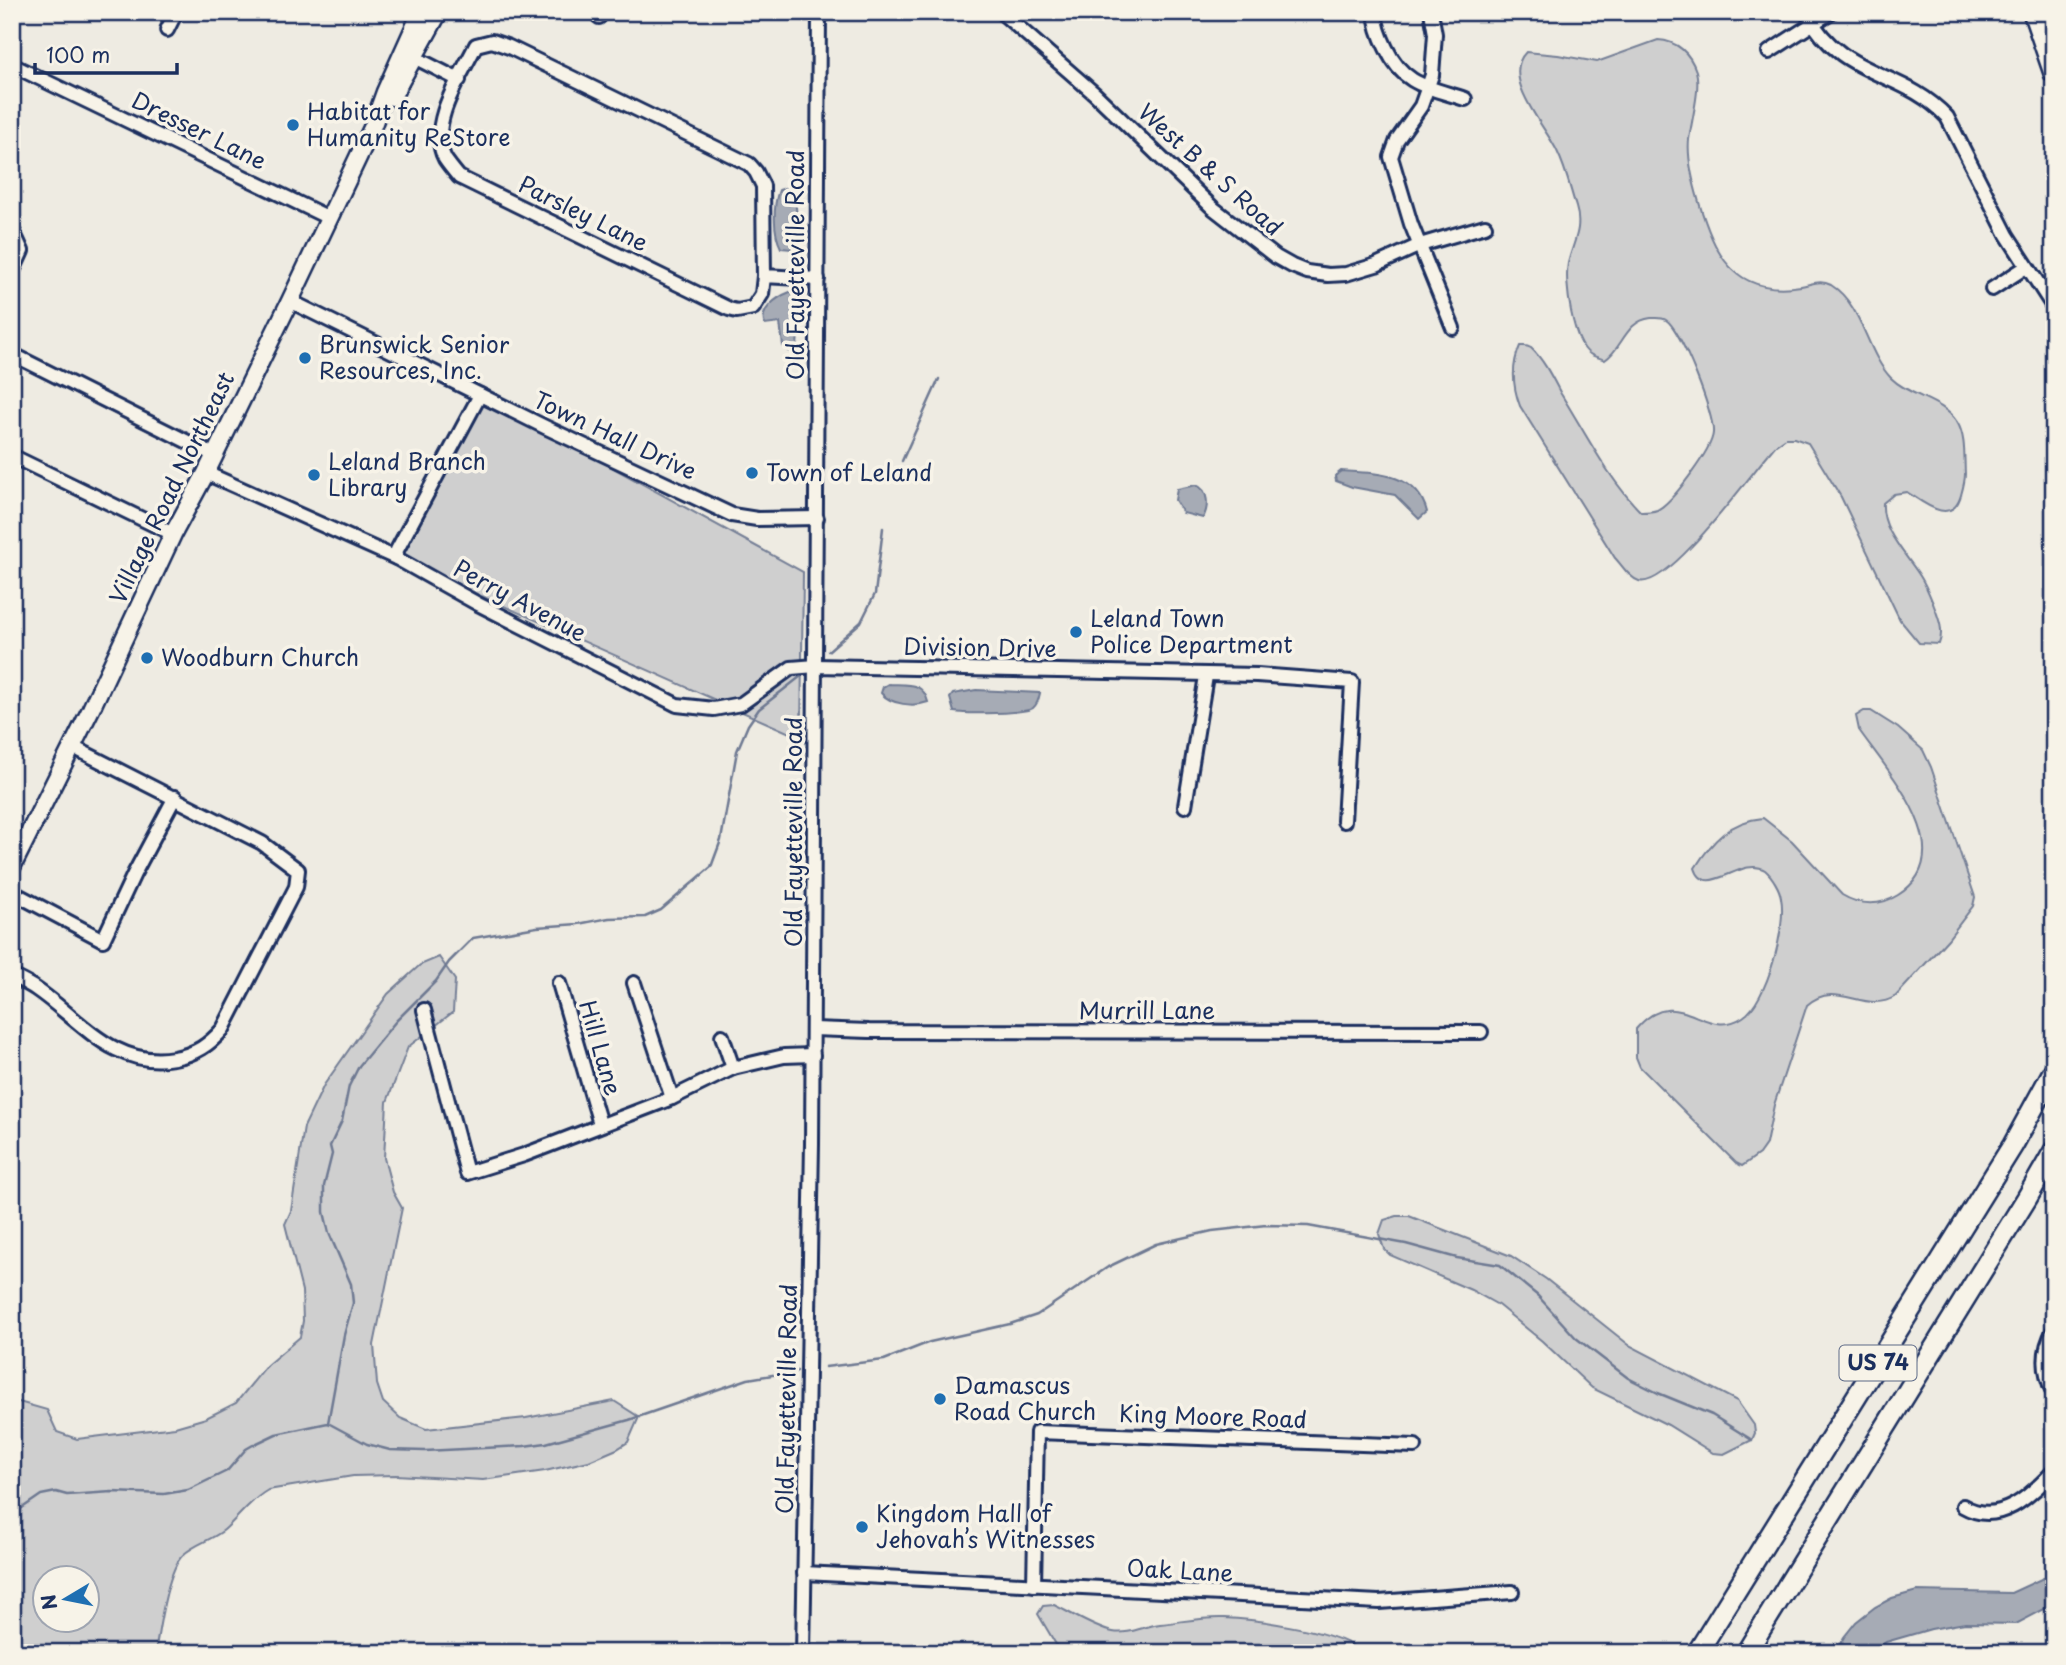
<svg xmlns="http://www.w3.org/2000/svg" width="2066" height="1665" viewBox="0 0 2066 1665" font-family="'Playpen Sans',sans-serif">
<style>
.green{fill:#cfcfcf;stroke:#757f96;stroke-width:2;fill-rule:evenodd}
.water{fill:#a6abb5;stroke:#6e7992;stroke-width:2}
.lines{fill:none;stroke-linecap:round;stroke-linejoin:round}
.stream{stroke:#6e7992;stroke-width:2.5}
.minor-casing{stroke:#1b2f5e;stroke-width:18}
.major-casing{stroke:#1b2f5e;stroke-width:21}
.highway-casing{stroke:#1b2f5e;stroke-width:24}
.minor{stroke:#f7f3e8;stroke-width:12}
.major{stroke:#f7f3e8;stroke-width:16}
.highway{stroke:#f7f3e8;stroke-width:19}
.poi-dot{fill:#1f6fb2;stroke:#f7f3e8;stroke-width:2.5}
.labels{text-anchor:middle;stroke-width:7;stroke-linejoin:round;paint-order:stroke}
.shield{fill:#f7f3e8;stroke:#5d6a87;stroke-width:2}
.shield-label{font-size:21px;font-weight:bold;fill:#1b2f5e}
.poi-label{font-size:23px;fill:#1b2f5e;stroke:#f7f3e8;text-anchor:start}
.street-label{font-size:23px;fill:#1b2f5e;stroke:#f7f3e8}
</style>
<rect width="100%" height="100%" fill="#eeebe2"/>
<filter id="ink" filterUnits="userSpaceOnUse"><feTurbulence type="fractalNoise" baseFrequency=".0143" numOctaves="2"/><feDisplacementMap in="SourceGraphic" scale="14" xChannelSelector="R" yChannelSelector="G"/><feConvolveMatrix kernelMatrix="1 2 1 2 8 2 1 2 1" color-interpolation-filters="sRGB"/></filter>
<g filter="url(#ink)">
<!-- green -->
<g class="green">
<path d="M1658 40C1677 41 1690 53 1696 71 1701 88 1691 122 1689 140 1686 169 1707 238 1725 261 1744 286 1771 291 1801 286 1813 284 1820 279 1831 285 1863 305 1866 352 1891 378 1910 397 1942 399 1957 422 1966 436 1964 458 1965 474 1965 481 1963 488 1961 495 1952 527 1924 503 1907 492L1894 494 1883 503C1881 530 1906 554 1920 576 1926 585 1930 596 1934 606 1939 619 1944 631 1939 644L1919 643 1900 620 1841 497 1808 443 1794 438H1786L1776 445C1754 469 1669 590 1639 581 1629 578 1622 565 1615 558L1520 406C1512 385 1511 366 1520 346 1526 346 1526 345 1531 348 1544 360 1553 379 1561 394 1586 434 1608 479 1641 512 1646 512 1652 512 1657 510 1672 503 1712 449 1713 433 1715 416 1681 329 1666 320 1662 317 1655 318 1651 318 1625 321 1623 348 1605 360 1601 358 1594 357 1590 354 1573 343 1564 283 1568 263 1573 242 1583 229 1576 207 1570 188 1566 169 1557 151 1546 127 1500 78 1526 52L1558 55 1597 62Z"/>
<path d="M480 395 803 572 801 738 396 558Z"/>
<path d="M1864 711H1871L1898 728 1923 750 1931 767 1975 897 1973 906 1948 939 1896 996C1865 1016 1837 978 1807 1005L1774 1105 1766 1144 1759 1154 1742 1166 1736 1163 1640 1067 1636 1057V1029C1678 980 1704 1043 1743 1017 1767 1002 1787 925 1781 898 1780 889 1772 876 1765 870 1742 855 1705 901 1695 868 1712 841 1730 821 1763 818L1792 841 1842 895C1860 906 1881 906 1898 895 1964 853 1888 772 1859 730L1856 716Z"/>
<path d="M439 957 455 980 453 1012 408 1047 387 1102 384 1158 393 1192 402 1208 374 1345 377 1384 383 1402 400 1418 426 1429 526 1418 614 1401 639 1417 628 1442 617 1449 589 1461 545 1471 483 1480 396 1475 353 1476 268 1490C250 1500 239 1517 224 1530 212 1540 194 1544 183 1555 167 1570 159 1631 155 1653H12V1400L47 1410 57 1432 77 1439 175 1427 206 1418 236 1403 267 1365 300 1337 303 1321 302 1291 285 1224 291 1211 304 1127 324 1085 388 994 420 965ZM46 1578H88V1620H46Z"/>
<path d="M1397 1216H1409L1511 1256 1546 1279 1629 1345 1737 1401 1754 1425 1755 1433 1752 1440 1724 1454 1713 1453 1668 1425 1592 1388 1542 1341 1498 1305 1471 1290 1390 1255 1384 1249 1379 1234 1384 1220Z"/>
<path d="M1054 1605C1071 1613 1096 1629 1113 1632 1128 1635 1145 1626 1160 1624 1181 1622 1203 1617 1224 1618 1255 1619 1342 1631 1363 1653H1061L1038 1614 1043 1606Z"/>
</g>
<!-- water -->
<g class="water">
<path d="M785 188 792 189C798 208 799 231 792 249L781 248C773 233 773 205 779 190Z"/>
<path d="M790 292 796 296 799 313 797 349 795 352 788 351 783 346 780 323 765 325C758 310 777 297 790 292Z"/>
<path d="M1341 471C1375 473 1417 472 1427 512L1419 519 1395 495 1352 487 1336 481 1335 476Z"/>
<path d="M1196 485C1209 490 1209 507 1203 518L1183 513 1175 500 1177 489Z"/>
<path d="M888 684C907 685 923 681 928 702 914 707 891 705 881 693L883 687Z"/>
<path d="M976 690 1040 693C1039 698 1038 704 1033 708 1025 714 966 714 954 712L950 698 953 694Z"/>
<path d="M2054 1573V1604L2016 1624 1965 1623 1931 1629 1886 1642 1873 1653H1835L1844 1637 1856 1622 1875 1607 1892 1598 1917 1591 2011 1593Z"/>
</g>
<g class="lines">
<!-- stream -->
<g class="stream">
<path d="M902 461 939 379"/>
<path d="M828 651 861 622 875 594 883 528"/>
<path d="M825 1367 884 1360 930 1342 1010 1324 1037 1315 1108 1267 1156 1244 1212 1231 1266 1225 1308 1226 1406 1244 1457 1258 1500 1265 1538 1296 1576 1338 1628 1378 1658 1393 1712 1415 1752 1440"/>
<path d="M328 1423 344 1335 353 1303 351 1284 329 1233 324 1212V1186L332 1154 330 1146 342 1121 349 1086 359 1066 396 1021 436 981 449 962 473 938 537 927 578 924 609 918 645 917 661 910 711 867 721 840 737 751 748 725 759 709 805 673"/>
<path d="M12 1515 41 1495 56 1492 67 1495 112 1492 164 1494 188 1490 227 1471 246 1449 253 1445 276 1434 323 1424 328 1423 367 1444 390 1450 425 1451 524 1446 546 1443 629 1420 748 1379 797 1371"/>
</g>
<!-- minor casing -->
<g class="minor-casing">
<g id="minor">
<path d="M1001 12 1095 94 1213 208 1276 257 1292 266 1307 272 1328 275 1346 274 1376 265 1420 245 1485 226"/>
<path d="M1375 12C1376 26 1380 36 1386 48 1404 86 1428 87 1465 99"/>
<path d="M1431 12 1435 34 1432 75 1421 106 1397 140 1391 157 1411 224 1453 328"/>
<path d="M1806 12C1842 80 1901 68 1947 117L2007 235 2054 308"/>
<path d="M599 17 601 12"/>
<path d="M167 30 176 12"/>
<path d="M1769 52 1831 12"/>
<path d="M406 53 459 80"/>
<path d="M12 65 329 218"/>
<path d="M12 229 22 251 12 273"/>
<path d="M764 276 762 294 753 308 737 311 729 309 459 177C454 171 449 165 445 159 427 124 461 76 476 45L492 41 509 47 749 164 756 172 763 186 764 276 818 279"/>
<path d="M1992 289 2026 267"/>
<path d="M290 301 545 427 732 515 757 519 817 518"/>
<path d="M12 354 214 455"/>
<path d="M12 456 173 534"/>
<path d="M206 473 396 558 478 604 677 705 714 709 741 704 791 668 816 666 1257 675 1352 682 1344 821"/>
<path d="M396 558 397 550 480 395"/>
<path d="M1185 806 1206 676"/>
<path d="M12 892 103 940 134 874 175 797"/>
<path d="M12 976C20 980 29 984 36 989 80 1019 114 1069 174 1058 196 1054 209 1045 223 1029L296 887 298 870 262 843 73 747"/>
<path d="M559 983 600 1124"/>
<path d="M634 983 672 1098"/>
<path d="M424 1010 467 1173 524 1155 672 1098 733 1068 784 1056 813 1055"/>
<path d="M813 1029 869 1031 1481 1032"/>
<path d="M722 1036 733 1068"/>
<path d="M2054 1330C2042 1351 2043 1372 2054 1394"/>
<path d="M1963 1506C1999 1527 2030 1496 2054 1471"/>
<path d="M804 1573 1379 1602 1512 1592"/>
<path d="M1034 1585 1037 1432 1415 1446"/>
<path d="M803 1653 812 1144 819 12"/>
</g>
</g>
<!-- major casing -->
<g class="major-casing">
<g id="major">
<path d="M392 97 439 12"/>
<path d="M12 867 91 709 173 534 206 473 290 301 372 128 385 92 421 12"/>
</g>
</g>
<!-- highway casing -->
<g class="highway-casing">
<g id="highway">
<path d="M2033 12 2054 73"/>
<path d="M1697 1653 2013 1145 2054 1070"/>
<path d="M1746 1653 2027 1198 2054 1151"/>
</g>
</g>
<!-- minor -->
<use href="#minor" class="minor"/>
<!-- major -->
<use href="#major" class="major"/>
<!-- highway -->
<use href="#highway" class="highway"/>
</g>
</g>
<!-- markers -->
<g class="poi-dot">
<circle cx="293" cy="125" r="7"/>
<circle cx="305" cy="358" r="7"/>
<circle cx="752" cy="473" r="7"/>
<circle cx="314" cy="475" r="7"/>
<circle cx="1076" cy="632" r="7"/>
<circle cx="147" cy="658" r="7"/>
<circle cx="940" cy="1399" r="7"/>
<circle cx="862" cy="1527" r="7"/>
</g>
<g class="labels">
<!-- shield labels -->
<rect class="shield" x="1839.5" y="1345.5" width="77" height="35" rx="5"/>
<g class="shield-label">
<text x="1878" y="1370">US 74</text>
</g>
<!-- poi labels -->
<g class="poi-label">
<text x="307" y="120">Habitat for<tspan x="307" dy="26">Humanity ReStore</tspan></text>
<text x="319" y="353">Brunswick Senior<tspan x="319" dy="26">Resources, Inc.</tspan></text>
<text x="328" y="470">Leland Branch<tspan x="328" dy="26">Library</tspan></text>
<text x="766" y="481">Town of Leland</text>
<text x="1090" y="627">Leland Town<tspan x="1090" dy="26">Police Department</tspan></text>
<text x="161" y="666">Woodburn Church</text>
<text x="954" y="1394">Damascus<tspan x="954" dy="26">Road Church</tspan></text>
<text x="876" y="1522">Kingdom Hall of<tspan x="876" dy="26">Jehovah’s Witnesses</tspan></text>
</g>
<!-- street labels -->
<g class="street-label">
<text transform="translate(199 131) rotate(26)" y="8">Dresser Lane</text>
<text transform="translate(1210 170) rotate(42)" y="8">West B &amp; S Road</text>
<text transform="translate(583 214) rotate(26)" y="8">Parsley Lane</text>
<text transform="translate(796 265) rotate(-90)" y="8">Old Fayetteville Road</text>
<text transform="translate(615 436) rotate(25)" y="8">Town Hall Drive</text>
<text transform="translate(172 488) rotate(-64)" y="8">Village Road Northeast</text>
<text transform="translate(520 601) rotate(28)" y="8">Perry Avenue</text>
<text transform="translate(980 648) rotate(1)" y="8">Division Drive</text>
<text transform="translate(794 832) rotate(-90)" y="8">Old Fayetteville Road</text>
<text x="1147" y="1019">Murrill Lane</text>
<text transform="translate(600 1048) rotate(74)" y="8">Hill Lane</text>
<text transform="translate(787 1399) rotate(-89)" y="8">Old Fayetteville Road</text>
<text transform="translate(1213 1417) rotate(2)" y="8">King Moore Road</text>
<text transform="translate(1180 1571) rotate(3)" y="8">Oak Lane</text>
</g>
</g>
<!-- margin -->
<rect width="2066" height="1665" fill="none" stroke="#f7f3e8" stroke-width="42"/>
<rect x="21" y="21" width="2024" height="1623" fill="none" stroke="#1b2f5e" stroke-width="2.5" filter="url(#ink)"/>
<!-- north arrow -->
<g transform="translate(66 1599) rotate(260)"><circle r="33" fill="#f7f3e8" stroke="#9fa5b1" stroke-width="2"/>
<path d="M0-5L12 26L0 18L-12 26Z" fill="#1f6fb2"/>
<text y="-10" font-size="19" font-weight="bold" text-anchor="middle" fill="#1b2f5e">N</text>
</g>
<!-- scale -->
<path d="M35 63v10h142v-10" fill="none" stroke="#1b2f5e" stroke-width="3.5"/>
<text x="46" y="63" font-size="21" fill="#1b2f5e" stroke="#f7f3e8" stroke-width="5" paint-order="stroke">100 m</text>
</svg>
